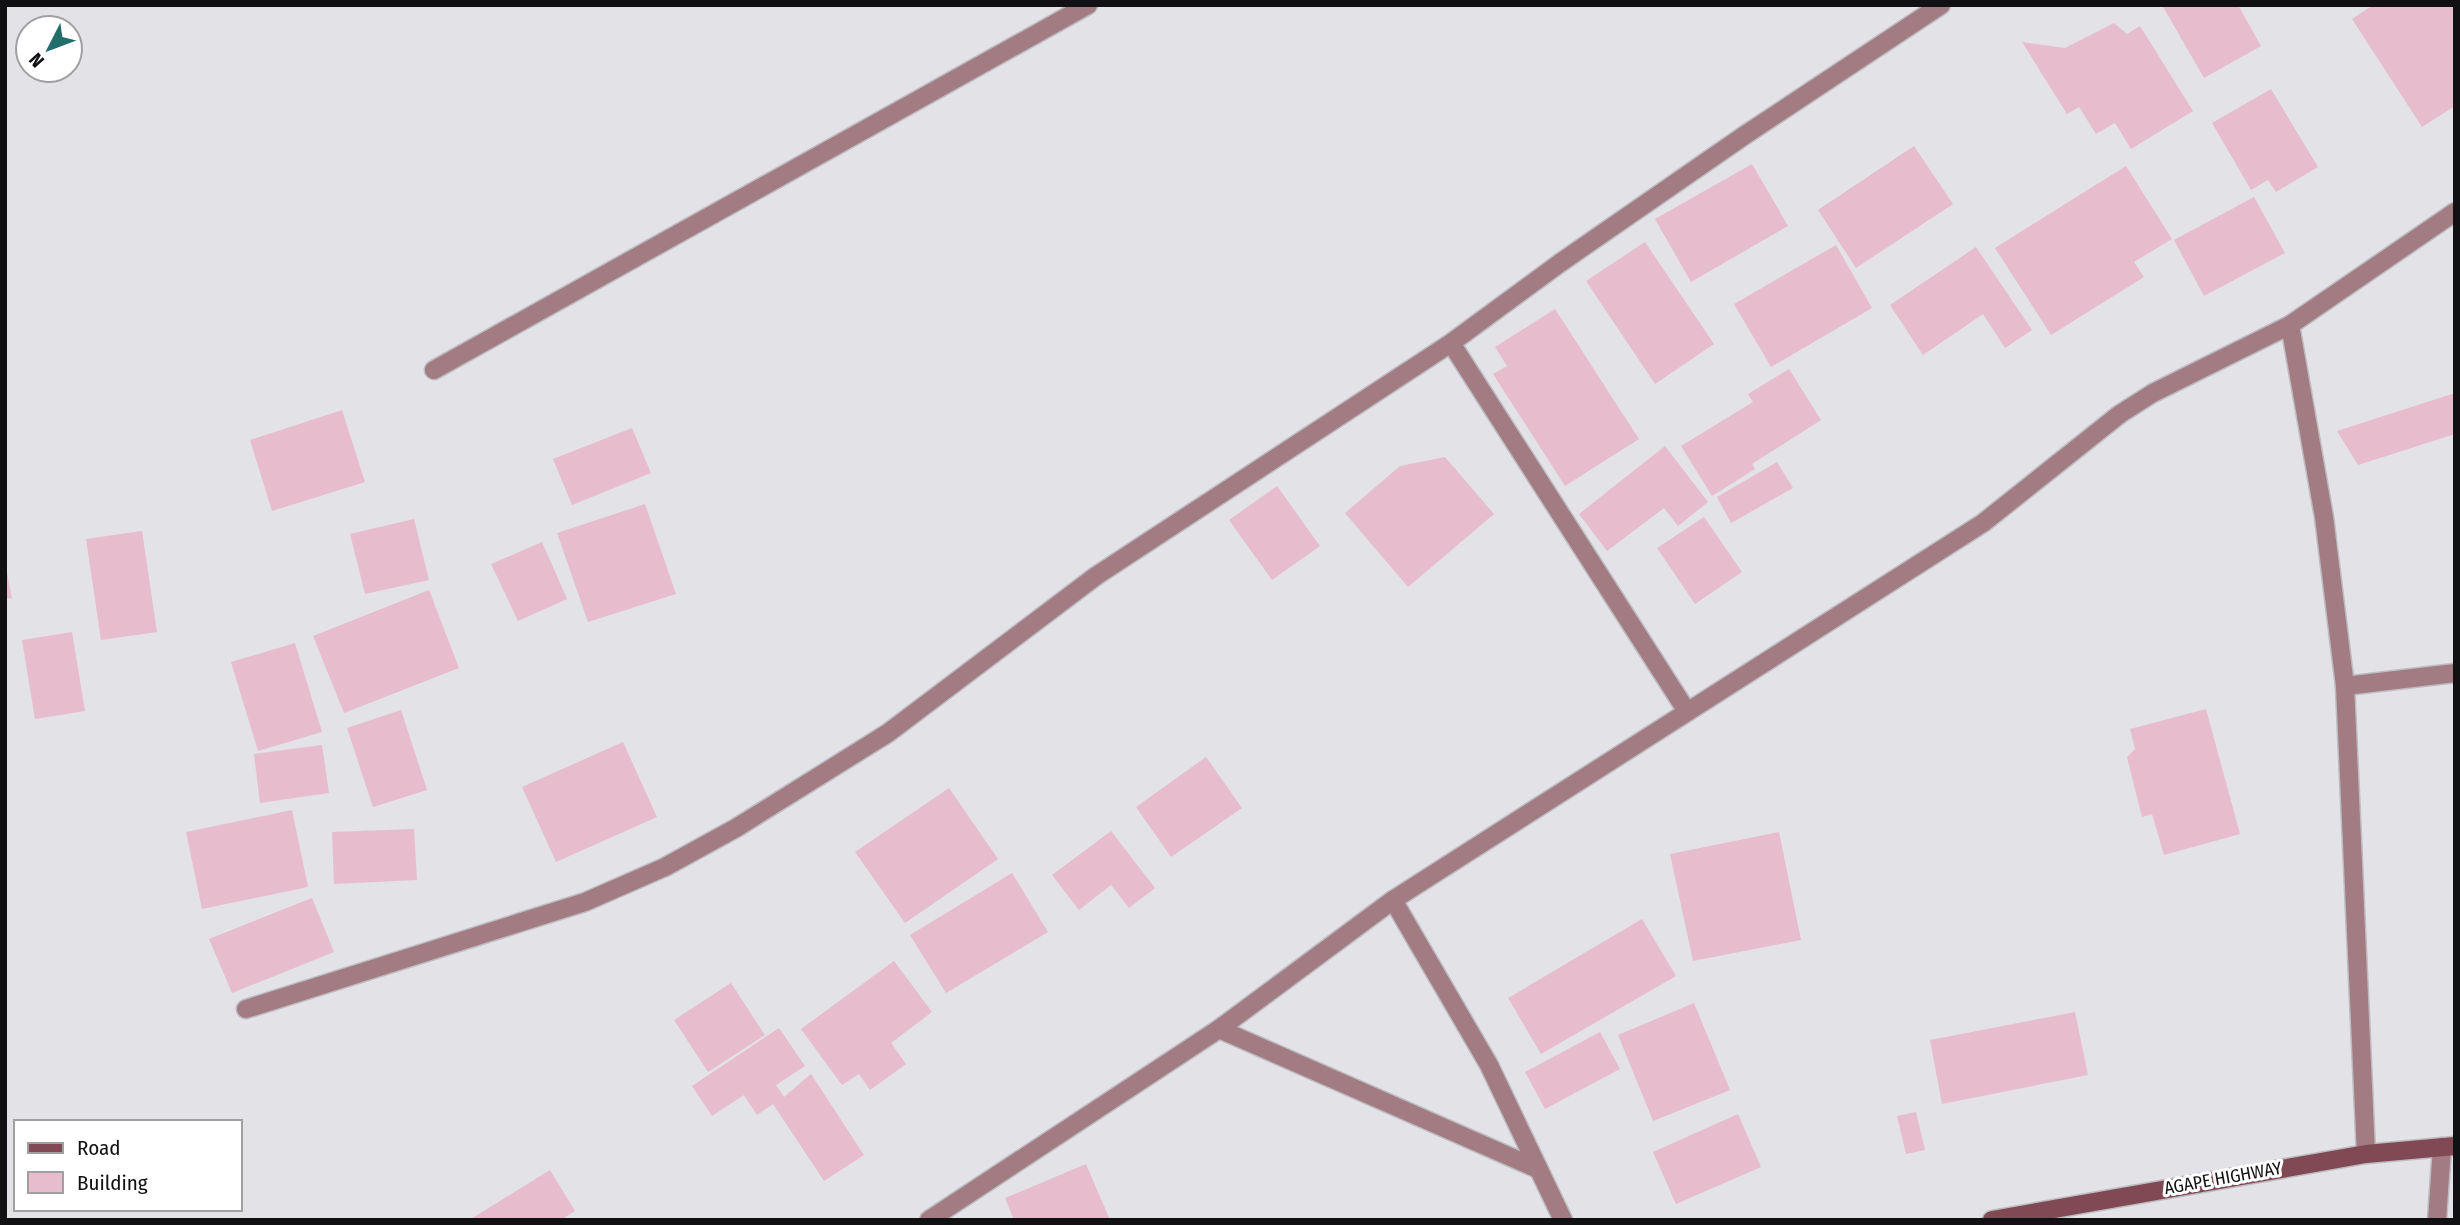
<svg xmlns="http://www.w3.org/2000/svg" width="2460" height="1225" viewBox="0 0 2460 1225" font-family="'Fira Sans Condensed',sans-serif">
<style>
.building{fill:#e7bdcd}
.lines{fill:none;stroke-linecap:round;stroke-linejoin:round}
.street-casing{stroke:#bcbcc1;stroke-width:21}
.secondary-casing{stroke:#bcbcc1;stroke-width:21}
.street{stroke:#a37b82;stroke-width:18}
.secondary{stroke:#814954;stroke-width:18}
.labels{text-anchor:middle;stroke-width:6;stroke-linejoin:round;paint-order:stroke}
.street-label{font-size:18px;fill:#111113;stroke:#fff}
</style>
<rect width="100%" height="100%" fill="#e2e2e7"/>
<!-- building -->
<g class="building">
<path d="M2162 5H2238L2261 46 2204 78Z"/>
<path d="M2373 5H2455V106L2422 127 2352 19Z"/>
<path d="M2114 23 2127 34 2140 26 2193 111 2131 149 2115 123 2096 134 2079 107 2067 114 2022 42 2065 48Z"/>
<path d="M2271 89 2318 167 2276 192 2268 180 2251 190 2212 123Z"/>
<path d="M1914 146 1953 204 1856 268 1818 210Z"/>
<path d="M1752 164 1788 226 1691 282 1655 219Z"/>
<path d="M2126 166 2172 239 2134 262 2144 277 2051 335 1995 248Z"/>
<path d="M2254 197 2285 253 2204 296 2174 240Z"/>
<path d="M1645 242 1714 344 1655 384 1586 281Z"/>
<path d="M1836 245 1872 308 1771 367 1734 304Z"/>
<path d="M1976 247 2032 330 2005 348 1983 314 1923 355 1890 305Z"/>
<path d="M1555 309 1639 439 1565 486 1493 374 1507 366 1495 347Z"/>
<path d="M1789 369 1821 420 1752 464 1755 469 1712 496 1681 446 1753 402 1748 394Z"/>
<path d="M2455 393V434L2358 465 2337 431Z"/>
<path d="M342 410 365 482 272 511 250 440Z"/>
<path d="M632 428 651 473 572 505 553 459Z"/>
<path d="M1665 446 1708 502 1678 526 1664 508 1607 551 1579 514Z"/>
<path d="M1445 457 1494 514 1408 587 1345 513 1400 466Z"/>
<path d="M1777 462 1793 488 1731 523 1717 497Z"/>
<path d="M1277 486 1320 546 1272 580 1229 520Z"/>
<path d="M645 504 676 594 588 622 557 533Z"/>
<path d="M1704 517 1742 572 1695 604 1657 548Z"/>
<path d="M414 519 429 580 365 594 350 534Z"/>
<path d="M142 531 157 632 101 640 86 539Z"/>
<path d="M542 542 567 599 518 621 491 564Z"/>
<path d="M5 563 12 598 5 599Z"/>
<path d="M429 590 459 668 344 713 313 636Z"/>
<path d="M72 632 85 711 35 719 22 640Z"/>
<path d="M295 643 322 732 258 751 231 662Z"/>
<path d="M2206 709 2240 834 2164 855 2152 814 2142 817 2127 757 2135 749 2130 729Z"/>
<path d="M401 710 427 790 373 807 347 728Z"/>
<path d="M623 742 657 817 556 862 522 787Z"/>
<path d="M322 745 329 793 260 803 254 754Z"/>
<path d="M1206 757 1242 808 1171 857 1136 807Z"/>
<path d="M949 788 998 859 905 923 855 852Z"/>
<path d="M292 810 308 887 202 909 186 832Z"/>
<path d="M414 829 417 880 334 884 332 832Z"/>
<path d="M1111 831 1155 888 1129 908 1111 885 1079 910 1052 875Z"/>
<path d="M1779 832 1801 940 1693 961 1670 854Z"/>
<path d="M1012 873 1048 932 946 993 910 935Z"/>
<path d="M312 898 334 952 232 993 209 939Z"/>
<path d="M1642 919 1676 976 1541 1054 1508 998Z"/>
<path d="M894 961 932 1012 891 1043 906 1064 870 1090 859 1074 842 1085 801 1029Z"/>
<path d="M731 983 765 1035 708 1072 674 1020Z"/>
<path d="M1694 1003 1730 1090 1653 1121 1618 1035Z"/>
<path d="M2075 1012 2088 1075 1942 1104 1930 1040Z"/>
<path d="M779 1028 805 1066 776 1085 784 1097 811 1074 864 1155 824 1181 773 1104 757 1115 744 1095 712 1116 692 1086Z"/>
<path d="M1600 1032 1620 1069 1545 1109 1525 1072Z"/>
<path d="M1916 1112 1925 1150 1906 1154 1897 1116Z"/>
<path d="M1738 1114 1761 1167 1676 1204 1653 1152Z"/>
<path d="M1086 1164 1110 1220H1014L1005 1198Z"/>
<path d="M550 1170 575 1211 561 1220H469Z"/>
</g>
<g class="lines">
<!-- street casing -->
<g class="street-casing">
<g id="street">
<path d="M2290 325 2324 517 2345 686 2366 1154"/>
<path d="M1451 343 1686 710"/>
<path d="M434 370 1088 5"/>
<path d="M2345 686 2455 673"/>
<path d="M1393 900 1489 1065 1563 1220"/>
<path d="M246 1009 585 902 665 867 736 828 888 733 1096 576 1451 343 1560 263 1745 135 1941 5"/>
<path d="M1219 1029 1538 1169"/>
<path d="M929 1220 1219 1029 1393 900 1983 523 2120 414 2153 393 2290 325 2455 212"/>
<path d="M2437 1220 2442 1147"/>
</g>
</g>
<!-- secondary casing -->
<g class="secondary-casing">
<path id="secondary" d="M1992 1220 2366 1154 2455 1146"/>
</g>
<!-- street -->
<use href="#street" class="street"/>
<!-- secondary -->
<use href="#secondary" class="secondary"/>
</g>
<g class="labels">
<!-- street labels -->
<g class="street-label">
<text transform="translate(2223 1178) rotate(-10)" y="6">AGAPE HIGHWAY</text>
</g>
</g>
<!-- border -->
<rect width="2460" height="1225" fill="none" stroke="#111113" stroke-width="14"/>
<!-- legend -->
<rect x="14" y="1120" width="228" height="91" fill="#ffffff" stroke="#a0a0a1" stroke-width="2"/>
<rect x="28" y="1143" width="35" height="10" fill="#814954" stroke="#a0a0a1" stroke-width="2"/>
<text x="77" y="1155" font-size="21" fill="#111113">Road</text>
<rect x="28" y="1172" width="35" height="21" fill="#e7bdcd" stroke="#a0a0a1" stroke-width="2"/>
<text x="77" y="1190" font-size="21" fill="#111113">Building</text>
<!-- north arrow -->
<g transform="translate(49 49) rotate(228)"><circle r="33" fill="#ffffff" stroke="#a0a0a1" stroke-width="2"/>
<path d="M0-5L12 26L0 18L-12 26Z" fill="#226d6d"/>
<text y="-10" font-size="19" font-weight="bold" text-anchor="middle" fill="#111113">N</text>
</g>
</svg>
